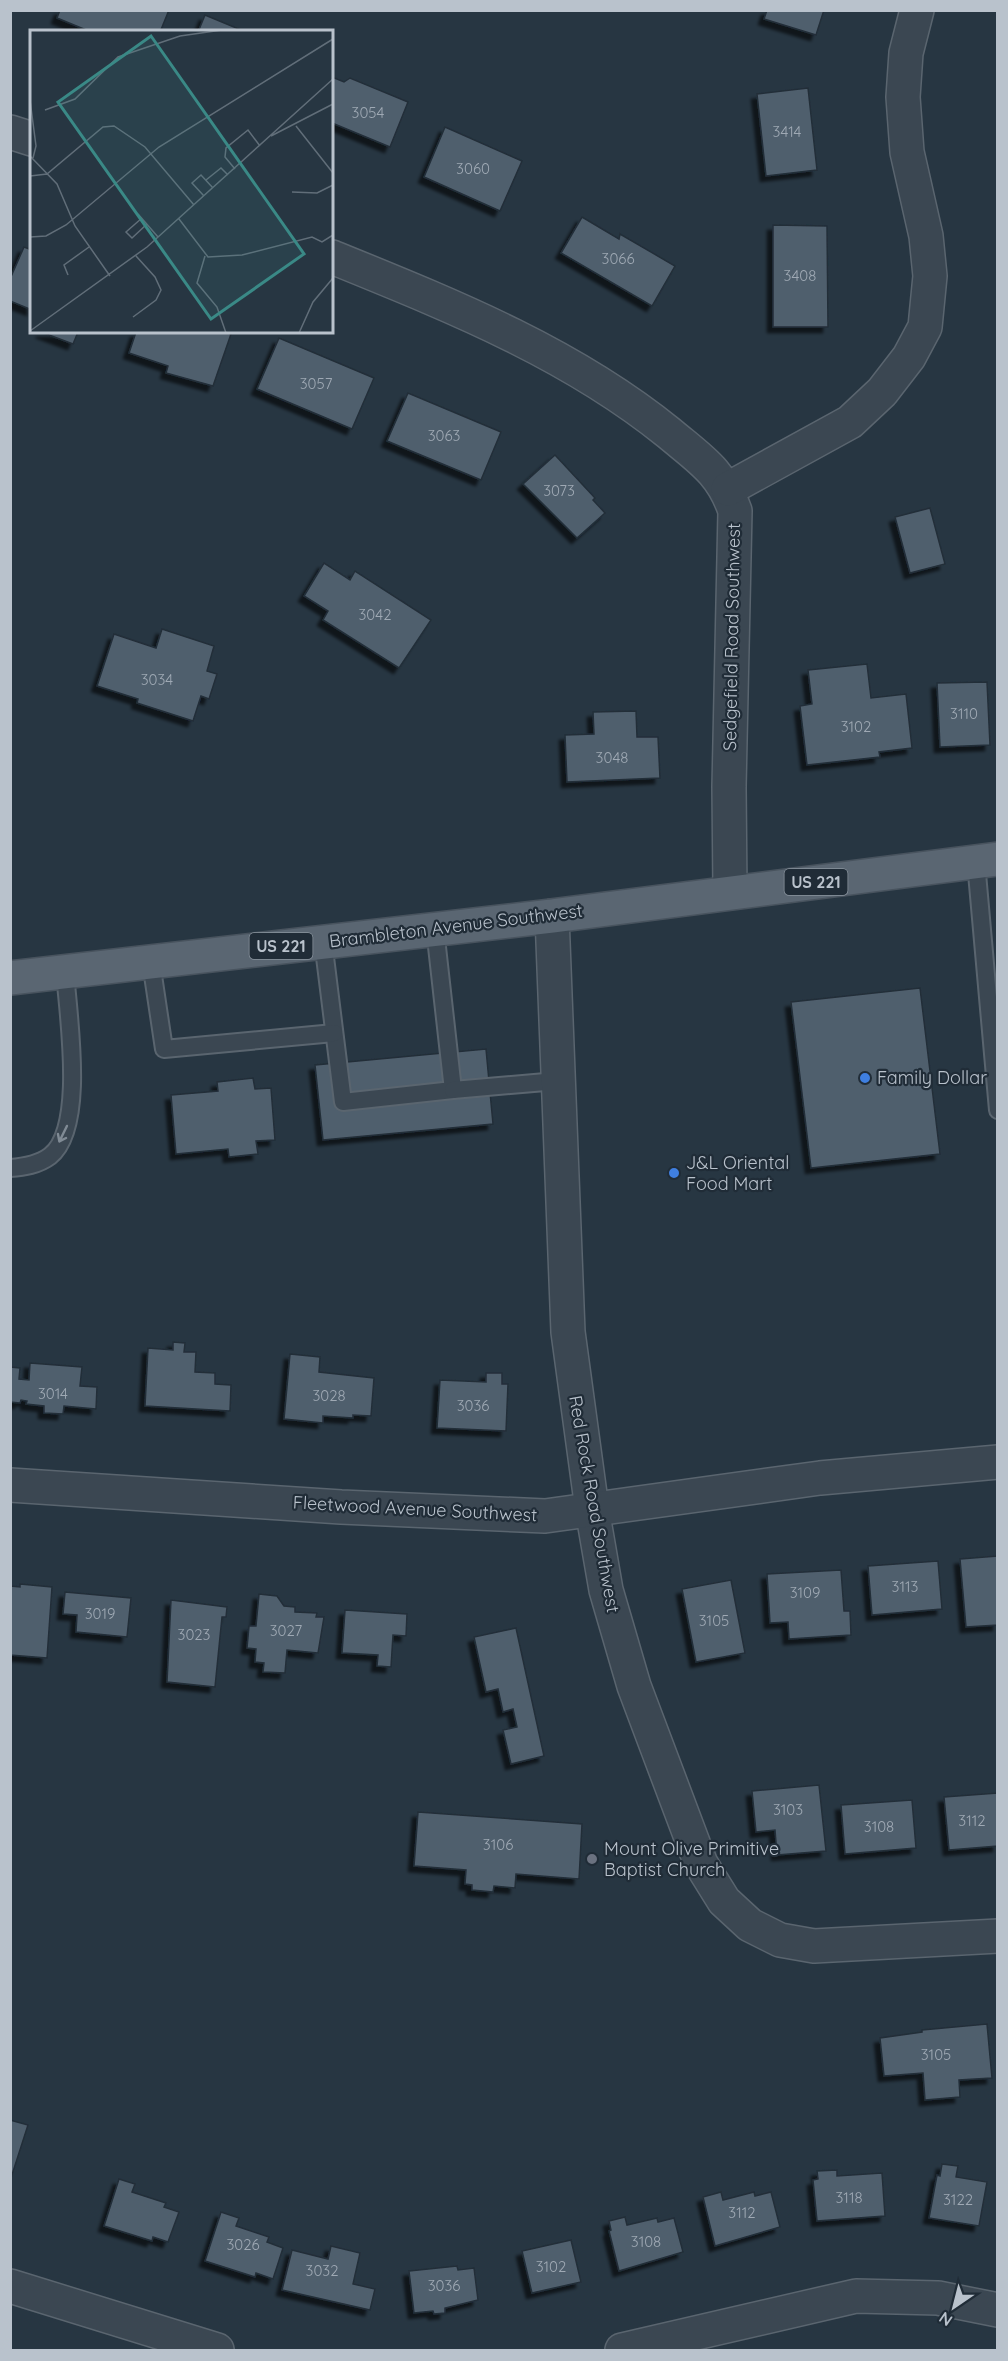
<svg xmlns="http://www.w3.org/2000/svg" width="1008" height="2361" viewBox="0 0 1008 2361" font-family="Quicksand,sans-serif">
<style>
.building{fill:#505f6d;stroke:#222e39;stroke-width:1.5;filter:url(#shadow)}
.lines{fill:none;stroke-linecap:round;stroke-linejoin:round}
.lane-casing{stroke:#5a656f;stroke-width:20}
.street-casing{stroke:#5a656f;stroke-width:36}
.primary-casing{stroke:#48535e;stroke-width:36}
.lane{stroke:#3b4752;stroke-width:16}
.street{stroke:#3b4752;stroke-width:33}
.primary{stroke:#5a6672;stroke-width:33}
.oneway{stroke:#808b95}
.shop-dot{fill:#3f7fe0;stroke:#202c37;stroke-width:2}
.worship-dot{fill:#6b7280;stroke:#202c37;stroke-width:2}
.labels{text-anchor:middle;stroke-width:4.5;stroke-linejoin:round;paint-order:stroke}
.number-label{font-size:15px;fill:#9fa9b4}
.shield{fill:#202c37;stroke:#8b959f;stroke-width:1.5}
.shield-label{font-size:16px;font-weight:bold;fill:#b9c2cc}
.street-label{font-size:18px;fill:#b9c2cc;stroke:#202c37}
.poi-label{font-size:18px;fill:#b9c2cc;stroke:#202c37;text-anchor:start}
.inset-road{fill:none;stroke:#616e79;stroke-width:1.5}
.view{fill:#3a8986;fill-opacity:0.15;stroke:#3a8986;stroke-width:3}
.inset-edge{fill:none;stroke:#b9c2cc;stroke-width:3}
</style>
<defs>
<filter id="shadow"><feDropShadow dx="-5.5" dy="5.5" stdDeviation="1.5" flood-color="#0009"/></filter>
</defs>
<rect width="100%" height="100%" fill="#273642"/>
<!-- building -->
<g class="building">
<path d="M60 10H169L160 32H91L57 18Z"/>
<path d="M767 10H824L816 35 764 19Z"/>
<path d="M205 15 246 32H198Z"/>
<path d="M332 77 344 82 350 78 408 102 390 147 332 123Z"/>
<path d="M808 88 817 170 766 176 757 94Z"/>
<path d="M445 127 522 161 500 211 424 177Z"/>
<path d="M582 217 619 239 620 234 675 266 652 306 561 253Z"/>
<path d="M773 225 827 226 828 327H773Z"/>
<path d="M24 247 32 250V310L10 301V279Z"/>
<path d="M41 332H78L73 344Z"/>
<path d="M136 332H225L231 334 213 386 166 373 168 366 129 353Z"/>
<path d="M279 338 374 378 352 429 257 389Z"/>
<path d="M408 393 501 432 481 480 387 441Z"/>
<path d="M555 455 595 498 593 500 605 513 577 538 523 484Z"/>
<path d="M930 508 945 564 910 573 895 517Z"/>
<path d="M324 563 350 580 355 571 431 620 399 668 323 620 328 611 304 596Z"/>
<path d="M162 629 214 646 207 671 217 674 209 699 201 696 193 721 137 703 138 699 97 686 114 634 156 648Z"/>
<path d="M867 664 871 698 906 694 912 748 879 752 880 757 807 765 800 706 812 704 808 670Z"/>
<path d="M987 682 990 745 940 747 937 683Z"/>
<path d="M636 711 637 737H658L660 778 567 782 565 735 594 734 593 712Z"/>
<path d="M920 988 940 1154 811 1168 791 1002Z"/>
<path d="M486 1049 493 1124 323 1140 315 1065Z"/>
<path d="M253 1078 255 1089 271 1088 275 1140 256 1141 258 1154 229 1157 228 1149 176 1154 171 1095 218 1091 217 1082Z"/>
<path d="M173 1342 185 1343 184 1352H196L195 1372 215 1373V1384L231 1385 230 1411 145 1406 148 1348 173 1350Z"/>
<path d="M290 1354 320 1357 319 1372 374 1378 371 1416 353 1415V1418L323 1416V1423L284 1419Z"/>
<path d="M30 1363 82 1367 80 1386 97 1387 96 1409 64 1406 63 1414 44 1413V1406L26 1404 27 1401 21 1400 20 1403 10 1402V1367L20 1368 19 1379 29 1380Z"/>
<path d="M486 1373H502V1384H508L506 1431 437 1428 440 1380 486 1382Z"/>
<path d="M998 1556V1625L966 1627 960 1559Z"/>
<path d="M938 1561 942 1609 872 1615 868 1566Z"/>
<path d="M841 1570 844 1611H850L851 1635 789 1639 788 1622 770 1623 767 1574Z"/>
<path d="M731 1580 745 1653 696 1662 682 1589Z"/>
<path d="M20 1584 52 1587 47 1658 10 1655V1586L20 1587Z"/>
<path d="M65 1592 131 1598 127 1637 76 1632 77 1615 63 1614Z"/>
<path d="M259 1594 277 1596 284 1606 295 1607V1612L317 1613 316 1617H324L318 1653 287 1650 285 1673 263 1672 264 1663 255 1662 256 1649 247 1648 249 1626H256Z"/>
<path d="M171 1600 227 1607 226 1617H222L215 1687 167 1682Z"/>
<path d="M345 1610 407 1614 406 1636 393 1635 391 1667 377 1666 378 1655 342 1653Z"/>
<path d="M516 1628 544 1756 511 1764 503 1730 517 1727 513 1709 503 1712 498 1689 486 1692 474 1637Z"/>
<path d="M819 1785 826 1851 777 1855 775 1830 756 1832 752 1791Z"/>
<path d="M998 1793V1846L949 1850 944 1797Z"/>
<path d="M912 1800 916 1848 845 1854 841 1805Z"/>
<path d="M418 1812 582 1824 579 1879 516 1874 515 1888 494 1886 493 1892 472 1890V1885L465 1884 466 1870 414 1866Z"/>
<path d="M987 2024 992 2078 959 2080 960 2097 925 2100 923 2073 884 2076 880 2038 922 2032V2030Z"/>
<path d="M10 2120 28 2125 10 2181Z"/>
<path d="M942 2164 958 2166 956 2177 987 2182 979 2226 929 2218 937 2175 940 2176Z"/>
<path d="M837 2170V2176L882 2173 885 2216 817 2221 813 2180 818 2179 817 2171Z"/>
<path d="M119 2179 135 2184 132 2192 166 2203 164 2207 179 2212 168 2242 153 2237 152 2241 104 2226Z"/>
<path d="M721 2192 723 2200 754 2192 755 2196 771 2192 780 2227 715 2246 703 2197Z"/>
<path d="M221 2212 239 2218 236 2226 269 2237 267 2242 283 2248 273 2279 256 2273 255 2277 205 2261Z"/>
<path d="M625 2217 627 2225 657 2218 658 2222 674 2218 683 2252 619 2271 609 2231 611 2230 609 2221Z"/>
<path d="M571 2240 581 2282 532 2293 522 2251Z"/>
<path d="M331 2246 360 2253 353 2284 375 2289 370 2310 282 2290 292 2250 328 2259Z"/>
<path d="M457 2266 458 2270 474 2268 478 2300 445 2308V2313L434 2314 433 2311 414 2313 409 2271Z"/>
</g>
<g class="lines">
<!-- lane casing -->
<g class="lane-casing">
<g id="lane">
<path d="M976 862 998 1110"/>
<path d="M323 941 343 1102 453 1090 435 929"/>
<path d="M151 962 164 1049 334 1033"/>
<path d="M453 1090 557 1081"/>
<path d="M10 1168C24 1167 38 1165 50 1156 86 1128 68 1015 65 972"/>
</g>
</g>
<!-- street casing -->
<g class="street-casing">
<g id="street">
<path d="M10 132 32 139"/>
<path d="M332 257C450 305 569 352 669 433 700 459 722 472 735 511L729 787 730 891"/>
<path d="M728 489 850 422 882 392 909 357 925 327 930 276 926 236 907 152 903 97 906 53 917 10"/>
<path d="M552 916 568 1332 592 1509 606 1590 634 1686 701 1864 724 1901 750 1925 780 1940 814 1946 998 1936"/>
<path d="M10 1485 341 1507 545 1516 820 1478 998 1462"/>
<path d="M10 2286 217 2350"/>
<path d="M622 2350 856 2296 938 2298 998 2310"/>
</g>
</g>
<!-- primary casing -->
<g class="primary-casing">
<path id="primary" d="M10 978 552 916 998 859"/>
</g>
<!-- lane -->
<use href="#lane" class="lane"/>
<!-- street -->
<use href="#street" class="street"/>
<!-- primary -->
<use href="#primary" class="primary"/>
</g>
<!-- one-way arrows -->
<defs><path id="oneway-shaft" d="M-6 0H5M1.5-3L5.5 0L1.5 3" fill="none" stroke-width="1.6" stroke-linecap="round" stroke-linejoin="round" transform="scale(1.5)"/></defs>
<use class="oneway" href="#oneway-shaft" transform="translate(63 1134) rotate(116)"/>
<!-- markers -->
<g class="shop-dot">
<circle cx="865" cy="1078" r="6"/>
<circle cx="674" cy="1173" r="6"/>
</g>
<circle class="worship-dot" cx="592" cy="1859" r="6"/>
<g class="labels">
<!-- number labels -->
<g class="number-label">
<text x="368" y="118">3054</text>
<text x="787" y="137">3414</text>
<text x="473" y="174">3060</text>
<text x="618" y="264">3066</text>
<text x="800" y="281">3408</text>
<text x="316" y="389">3057</text>
<text x="444" y="441">3063</text>
<text x="559" y="496">3073</text>
<text x="375" y="620">3042</text>
<text x="157" y="685">3034</text>
<text x="964" y="719">3110</text>
<text x="856" y="732">3102</text>
<text x="612" y="763">3048</text>
<text x="53" y="1399">3014</text>
<text x="329" y="1401">3028</text>
<text x="473" y="1411">3036</text>
<text x="905" y="1592">3113</text>
<text x="805" y="1598">3109</text>
<text x="100" y="1619">3019</text>
<text x="714" y="1626">3105</text>
<text x="286" y="1636">3027</text>
<text x="194" y="1640">3023</text>
<text x="788" y="1815">3103</text>
<text x="972" y="1826">3112</text>
<text x="879" y="1832">3108</text>
<text x="498" y="1850">3106</text>
<text x="936" y="2060">3105</text>
<text x="849" y="2203">3118</text>
<text x="958" y="2205">3122</text>
<text x="742" y="2218">3112</text>
<text x="646" y="2247">3108</text>
<text x="243" y="2250">3026</text>
<text x="551" y="2272">3102</text>
<text x="322" y="2276">3032</text>
<text x="444" y="2291">3036</text>
</g>
<!-- shield labels -->
<g class="shield">
<rect x="784.5" y="869" width="63" height="26" rx="4.5"/>
<rect x="249.5" y="933" width="63" height="26" rx="4.5"/>
</g>
<g class="shield-label">
<text x="816" y="888">US 221</text>
<text x="281" y="952">US 221</text>
</g>
<!-- street labels -->
<g class="street-label">
<text transform="translate(732 637) rotate(-89)" y="6">Sedgefield Road Southwest</text>
<text transform="translate(456 926) rotate(-7)" y="6">Brambleton Avenue Southwest</text>
<text transform="translate(594 1504) rotate(80)" y="6">Red Rock Road Southwest</text>
<text transform="translate(415 1509) rotate(3)" y="6">Fleetwood Avenue Southwest</text>
</g>
<!-- poi labels -->
<g class="poi-label">
<text x="877" y="1084">Family Dollar</text>
<text x="686" y="1169">J&amp;L Oriental<tspan x="686" dy="21">Food Mart</tspan></text>
<text x="604" y="1855">Mount Olive Primitive<tspan x="604" dy="21">Baptist Church</tspan></text>
</g>
</g>
<!-- overview -->
<g transform="translate(30 30)">
<rect width="303" height="303" fill="#273642"/>
<path class="inset-road" d="M0 70 6 116 3 128M15 80 45 69 88 27 150 6 192 0M266 96 303 143M241 106 303 74M0 126 27 154 45 196 80 246M205 139 195 127 196 118 218 100 230 116M0 146 17 144 73 97 84 96 115 117 164 175M176 150 191 138 198 145M262 162 287 163 303 155M174 166 162 153 171 145 183 158M108 184 128 207M112 188 96 202 102 208 117 194M149 189 178 227 212 225 282 207 292 212 303 205M0 207 16 206 36 195 129 117 303 9M175 226 167 253 187 277 196 303M38 245 34 235 59 217M103 287 126 270 131 260 125 247 106 226M0 301 117 217 303 49M269 303 283 272 303 248"/>
<path class="view" d="M121 6 274 224 181 289 28 72Z"/>
<rect width="303" height="303" class="inset-edge"/>
</g>
<!-- border -->
<rect width="1008" height="2361" fill="none" stroke="#b9c2cc" stroke-width="24"/>
<!-- north arrow -->
<g transform="translate(954 2307) rotate(215)" stroke="#202c37" stroke-width="4.5" paint-order="stroke">
<path d="M0-4.5L10 22L0 15L-10 22Z" fill="#b9c2cc"/>
<text y="-9" font-size="16" font-weight="bold" text-anchor="middle" fill="#b9c2cc">N</text>
</g>
</svg>
